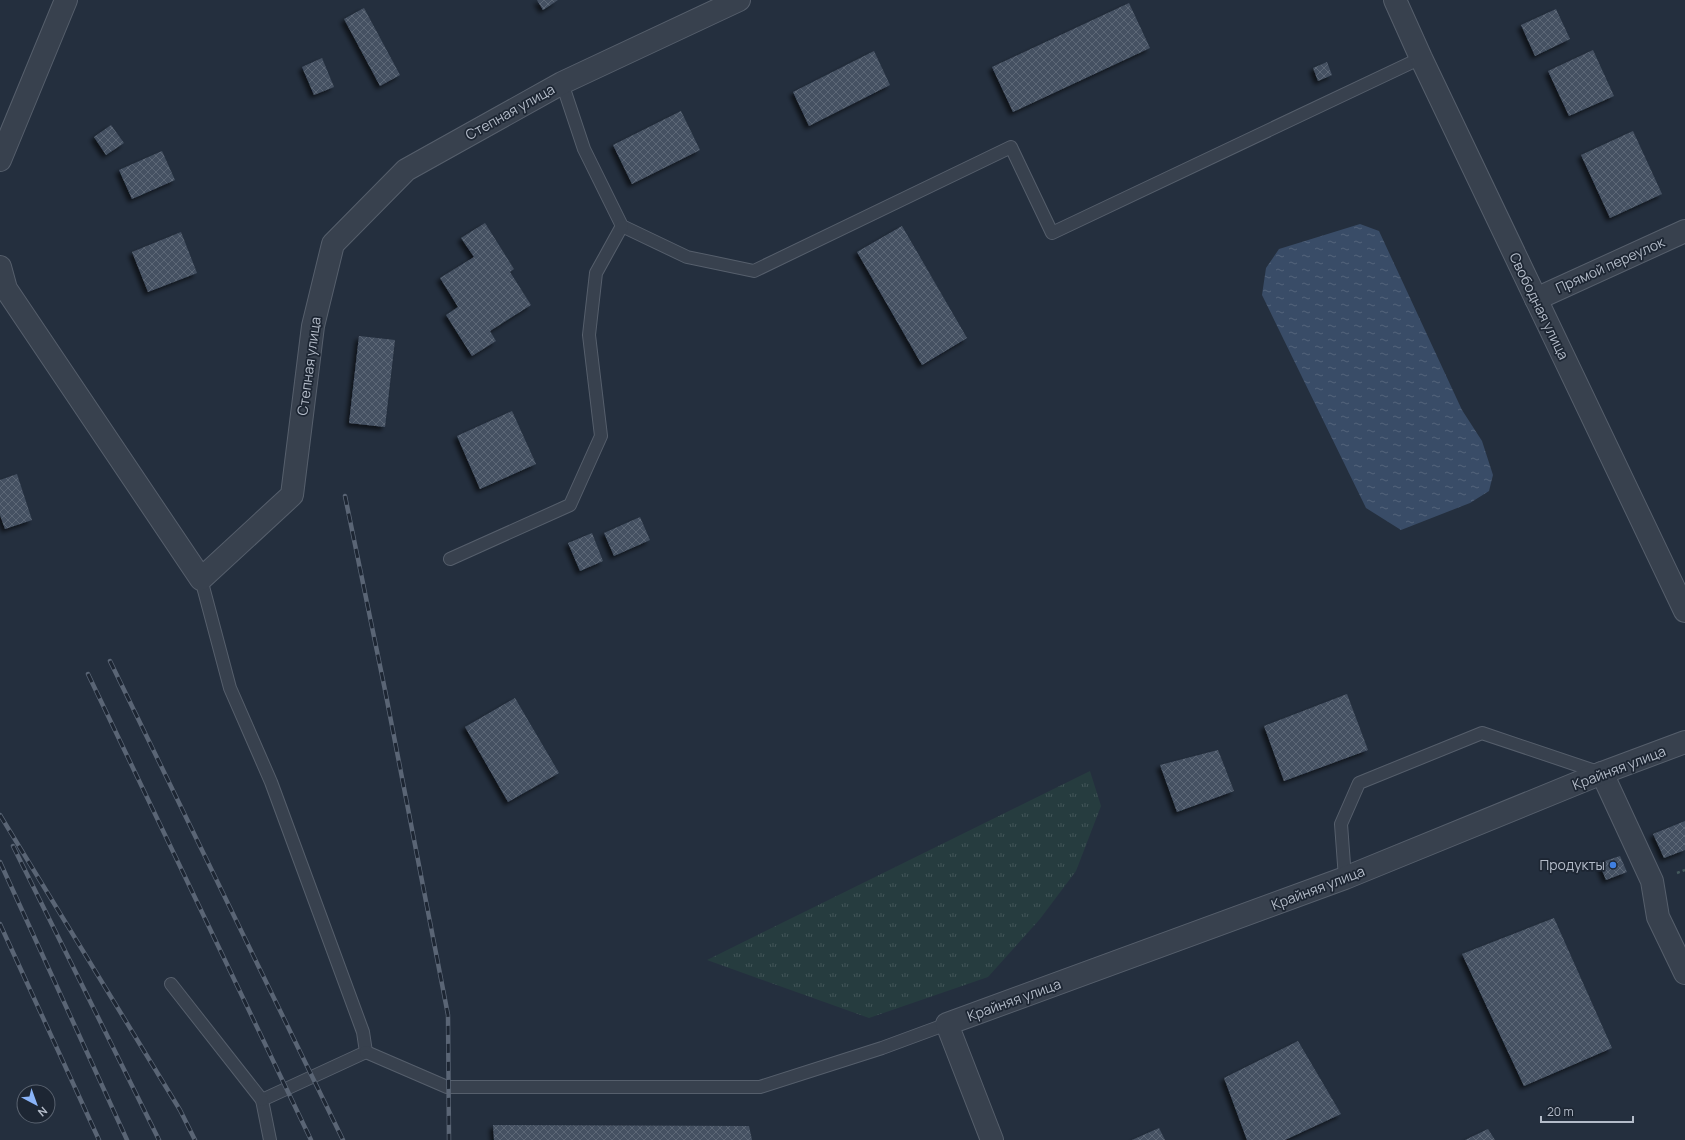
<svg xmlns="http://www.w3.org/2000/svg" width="1685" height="1140" viewBox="0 0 1685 1140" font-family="Manrope,sans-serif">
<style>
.grass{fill:url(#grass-tufts)}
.water{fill:url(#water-ripples)}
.building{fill:url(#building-cross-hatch);filter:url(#shadow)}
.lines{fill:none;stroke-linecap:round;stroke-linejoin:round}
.lane-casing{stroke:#565f6c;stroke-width:14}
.street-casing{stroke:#565f6c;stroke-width:24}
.path{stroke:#44595c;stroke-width:2.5;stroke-dasharray:3 3;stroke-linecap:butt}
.lane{stroke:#38414e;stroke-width:12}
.street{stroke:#38414e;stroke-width:22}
.rail-casing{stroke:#5a6575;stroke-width:4.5}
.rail{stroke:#1d2633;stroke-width:3;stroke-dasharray:9;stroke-linecap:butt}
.shop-dot{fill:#3f7fe0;stroke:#1d2633;stroke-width:1.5}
.labels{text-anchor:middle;stroke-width:3.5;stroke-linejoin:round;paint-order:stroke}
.street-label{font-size:14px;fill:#b4bcc9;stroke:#1d2633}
.poi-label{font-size:14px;fill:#b4bcc9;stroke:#1d2633;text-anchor:end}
</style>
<defs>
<pattern id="grass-tufts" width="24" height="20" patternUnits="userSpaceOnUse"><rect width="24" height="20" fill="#263c3f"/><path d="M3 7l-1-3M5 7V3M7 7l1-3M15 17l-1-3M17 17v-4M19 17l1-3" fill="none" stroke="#435659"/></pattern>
<pattern id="water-ripples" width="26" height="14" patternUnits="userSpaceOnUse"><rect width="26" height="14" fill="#394c67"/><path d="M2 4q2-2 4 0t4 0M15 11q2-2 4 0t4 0" fill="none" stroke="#53647b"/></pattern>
<pattern id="building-cross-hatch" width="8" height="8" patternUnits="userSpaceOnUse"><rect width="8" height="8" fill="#455162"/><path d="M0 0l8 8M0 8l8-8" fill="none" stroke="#5d6877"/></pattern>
<filter id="shadow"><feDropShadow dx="-3.5" dy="3.5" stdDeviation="2" flood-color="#0009"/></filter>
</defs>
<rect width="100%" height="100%" fill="#242f3e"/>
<!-- grass -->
<path class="grass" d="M1090 771 1101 806 1076 871 1040 919 988 977 869 1018 707 960Z"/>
<!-- water -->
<path class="water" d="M1360 224 1379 231 1462 410 1482 441 1493 475 1489 491 1470 503 1401 530 1366 508 1262 295 1266 268 1279 249Z"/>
<!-- building -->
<g class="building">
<path d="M537 0H558L543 10Z"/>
<path d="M1129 3 1150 48 1013 112 992 67Z"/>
<path d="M364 8 400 75 380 86 344 19Z"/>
<path d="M1556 9 1570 39 1535 56 1521 25Z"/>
<path d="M1593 50 1614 96 1569 116 1548 71Z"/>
<path d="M874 51 890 85 809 126 793 92Z"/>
<path d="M322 58 334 87 314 95 302 67Z"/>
<path d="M1327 62 1332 75 1318 81 1313 68Z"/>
<path d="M681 111 700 150 632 184 613 145Z"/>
<path d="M111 125 124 143 106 155 94 137Z"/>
<path d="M1633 131 1662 194 1610 218 1581 155Z"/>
<path d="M162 151 175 180 132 199 119 170Z"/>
<path d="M485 223 514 269 510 272 531 305 490 331 496 341 472 356 446 315 458 307 440 278 474 257 461 238Z"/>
<path d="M902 226 967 338 922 365 857 252Z"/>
<path d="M181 232 197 273 148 292 132 252Z"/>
<path d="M359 336 395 340 385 427 349 423Z"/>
<path d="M512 411 536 464 480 489 457 436Z"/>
<path d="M17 474 32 520 5 529 0 515V480Z"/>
<path d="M640 517 650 540 614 556 604 533Z"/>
<path d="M592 533 603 561 580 571 568 543Z"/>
<path d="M1347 694 1368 750 1284 781 1264 726Z"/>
<path d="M515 698 559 773 508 802 465 727Z"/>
<path d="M1218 750 1234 791 1177 812 1160 765Z"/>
<path d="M1685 821V850L1664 858 1653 834Z"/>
<path d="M1620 856 1627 872 1606 880 1599 863Z"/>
<path d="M1554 918 1612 1048 1524 1086 1462 954Z"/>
<path d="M1298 1041 1341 1114 1285 1140H1247L1224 1078Z"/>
<path d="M493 1125 749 1126 752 1140H494Z"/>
<path d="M1159 1128 1165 1140H1132Z"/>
<path d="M1488 1129 1495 1140H1465Z"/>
</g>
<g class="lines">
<!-- lane casing -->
<g class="lane-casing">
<g id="lane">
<path d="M562 83 584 149 622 226 687 257 754 271 1011 147 1052 233 1421 58"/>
<path d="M450 559 570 505 601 436 589 335 596 273 622 226"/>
<path d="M201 579 230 688 271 782 363 1032 366 1052 262 1100 270 1140"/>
<path d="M1345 878 1341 824 1359 783 1482 733 1601 773"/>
<path d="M171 984 262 1100"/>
<path d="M366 1052 447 1087H760L882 1048 947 1024"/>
</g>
</g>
<!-- street casing -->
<g class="street-casing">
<g id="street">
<path d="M1395 0 1421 58 1685 611"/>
<path d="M0 160 66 0"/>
<path d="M0 267 6 289 201 579 292 495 313 326 333 244 406 170 562 83 739 0"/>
<path d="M1536 299 1685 231"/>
<path d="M1602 773 1652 881 1658 917 1685 973"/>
<path d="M992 1140 947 1024 1345 878 1602 773 1685 742"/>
</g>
</g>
<!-- path -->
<path class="path" d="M1677 873 1685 870"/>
<!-- lane -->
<use href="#lane" class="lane"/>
<!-- street -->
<use href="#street" class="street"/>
<!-- rail casing -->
<g class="rail-casing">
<g id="rail">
<path d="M345 496 385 690 448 1015 449 1140"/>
<path d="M110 661 343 1140"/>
<path d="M88 674 311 1140"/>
<path d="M0 815 180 1110 195 1140"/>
<path d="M13 846 159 1140"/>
<path d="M0 862 127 1140"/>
<path d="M0 924 99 1140"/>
</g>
</g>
<!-- rail -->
<use href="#rail" class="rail"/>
</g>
<!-- markers -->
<circle class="shop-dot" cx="1613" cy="865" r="4"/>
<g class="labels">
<!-- street labels -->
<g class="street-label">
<text transform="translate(510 112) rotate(-29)" y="5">Степная улица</text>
<text transform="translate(1610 265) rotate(-24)" y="5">Прямой переулок</text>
<text transform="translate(1539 306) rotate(64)" y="5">Свободная улица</text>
<text transform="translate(309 366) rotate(-82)" y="5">Степная улица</text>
<text transform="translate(1619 768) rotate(-21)" y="5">Крайняя улица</text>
<text transform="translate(1318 888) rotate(-21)" y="5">Крайняя улица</text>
<text transform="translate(1014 1000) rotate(-20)" y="5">Крайняя улица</text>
</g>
<!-- poi labels -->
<g class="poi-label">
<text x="1605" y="870">Продукты</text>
</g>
</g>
<!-- north arrow -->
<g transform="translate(36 1104) rotate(139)"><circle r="19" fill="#1d2633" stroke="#59626f"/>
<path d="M0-3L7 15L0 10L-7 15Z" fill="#8ab4f8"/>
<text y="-6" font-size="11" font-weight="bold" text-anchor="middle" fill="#b4bcc9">N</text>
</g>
<!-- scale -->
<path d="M1541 1116v6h92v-6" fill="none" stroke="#b4bcc9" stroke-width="2"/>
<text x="1547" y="1116" font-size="12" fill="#b4bcc9" stroke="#1d2633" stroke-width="3" paint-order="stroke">20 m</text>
</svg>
